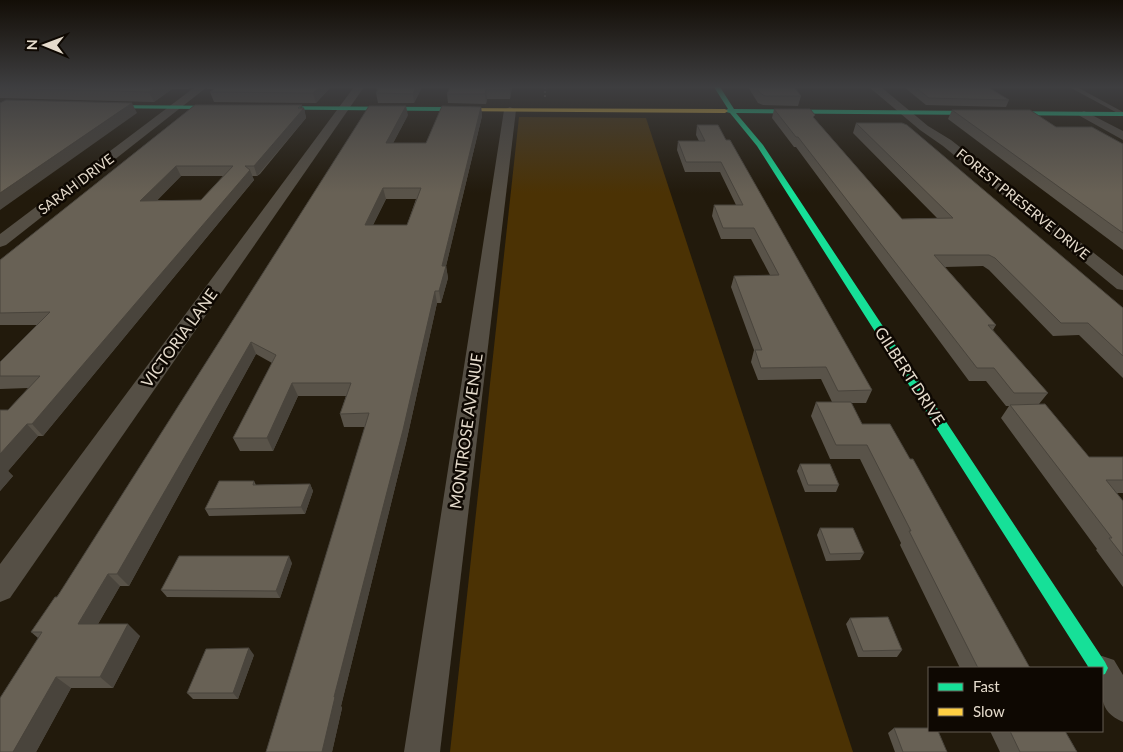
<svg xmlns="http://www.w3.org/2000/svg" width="1123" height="752" viewBox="0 0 1123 752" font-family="Lato,sans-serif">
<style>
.green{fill:#4b3204}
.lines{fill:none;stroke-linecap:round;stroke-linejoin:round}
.path{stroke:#5f5950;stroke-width:2;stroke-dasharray:2 2;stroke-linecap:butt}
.lane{fill:#554f45;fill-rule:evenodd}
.street{fill:#554f45;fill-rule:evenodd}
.fast{fill:#16e098;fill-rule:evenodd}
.slow{fill:#ffcf43;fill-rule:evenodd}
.wall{fill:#595349;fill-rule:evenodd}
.shaded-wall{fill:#49443c}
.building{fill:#686155;stroke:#49443c;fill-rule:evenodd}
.labels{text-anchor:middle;stroke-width:5;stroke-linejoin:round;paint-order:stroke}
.far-street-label{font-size:14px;fill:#e5dbcc;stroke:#0e0802}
.street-label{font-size:16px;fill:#e5dbcc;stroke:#0e0802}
</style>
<rect width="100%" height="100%" fill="#221a0c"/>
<!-- green -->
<path class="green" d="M519 117 646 118 853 752H450Z"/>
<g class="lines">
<!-- path -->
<path class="path" d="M545 87V97"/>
<!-- lane -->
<path class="lane" d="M1077 87 1123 112V116L1071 88Z"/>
<!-- street -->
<g class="street">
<path d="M195 87H207L6 245 0 247V234Z"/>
<path d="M354 87H364L10 598 0 602V564Z"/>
<path d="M869 87H881L928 126 951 140 1123 276V290L1117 289 943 146 920 130Z"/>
<path d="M510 107 516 110 440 752H404L504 110Z"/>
<path d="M1084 111 1123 131V140L1080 116 1078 114Z"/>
<path d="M1102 656 1114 660 1123 675V722C1097 711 1102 693 1102 668H1087L1090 660Z"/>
</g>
<!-- fast -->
<g class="fast">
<path d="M714 87H720L734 109 1123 112V116L736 113 763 145 1105 662 1108 668 1105 674 1102 675V668H1089L757 146 730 113 722 111 728 109Z"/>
<path d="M96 105 445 107 448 109 445 111 94 108Z"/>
</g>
<!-- slow -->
<path class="slow" d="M443 108 725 109 728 111 725 113 445 111 443 110Z"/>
</g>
<!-- wall -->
<g class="wall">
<path d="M0 87H192L189 89H172L154 102 0 98Z"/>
<path d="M207 87H329V89L316 103 214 102 210 92 214 89H207Z"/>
<path d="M376 87H422L414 103H378L376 93 377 91Z"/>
<path d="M450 87H512L510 99H487L486 104 448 103 447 94Z"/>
<path d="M748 87H783L801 96 798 106 763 105 758 103Z"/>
<path d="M904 87H988L1009 100 1006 107 926 105Z"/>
<path d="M195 105 304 108 306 118 260 174 257 176H252L254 180 43 436H38L8 471 13 476 0 491V410H8L28 388 0 389V362L38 325H0V260ZM181 176H223L201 200H157Z"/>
<path d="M481 107 482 116 446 266 448 278 441 303H437L406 443 341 706 342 708 332 752H266L365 427H344L340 414 346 396H298L273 451H240L233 438 272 363 256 354 129 586H120L98 624 140 636 113 688H71L36 752 38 638 31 632 408 115 393 143H426ZM386 199H416L407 225H373Z"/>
<path d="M774 109 814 118 902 219 937 218 853 133 856 123 1123 308V378L1079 335 1053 336 989 270 983 266 945 267 996 325 993 330 1048 393 1039 404 1089 457H1123V493H1117L1123 501V587L1096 550 1097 549 1001 418 1009 406H1006L986 381H969L796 147H794L772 118Z"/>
<path d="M952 110 1056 127 1123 144V250L948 119Z"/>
<path d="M697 125 726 140 872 390 866 403H851L862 424 910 459 1030 668H960L900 545 901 543 860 459H830L811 416 816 402H832L821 379 758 380 751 362 754 350 731 287 734 276 770 275 751 239H721L712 216 714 205H736L720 172H685L677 150 678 141H699L696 135Z"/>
<path d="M800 464 839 485 836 492H805L797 471Z"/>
<path d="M254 481 256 485 310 484 313 491 305 514 209 516 205 509Z"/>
<path d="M820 528 864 553 860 560 826 561 817 535Z"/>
<path d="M292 563 280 598 167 597 161 590Z"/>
<path d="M850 618 902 650 897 657H858L846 624Z"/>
<path d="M254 655 238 699H193L187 693Z"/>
<path d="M894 728 947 752H895L888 733Z"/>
<path d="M990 731H1065L1077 752H1000Z"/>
</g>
<!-- shaded-wall -->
<g class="shaded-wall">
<path d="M156 87H171L172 89 154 102 149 92Z"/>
<path d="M319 87H329V89L316 103 313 93Z"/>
<path d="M416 87H422L414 103 413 94Z"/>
<path d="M510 87H512L510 99Z"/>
<path d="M486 89 487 99 486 104 485 94Z"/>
<path d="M132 103 137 113 0 210V193Z"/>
<path d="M302 105 303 110 304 108 306 118 257 176 254 166Z"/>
<path d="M406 106 408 115 388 153 386 143Z"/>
<path d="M481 107 482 116 446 266 448 278 441 303 439 291 442 266Z"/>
<path d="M176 166 181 176 146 212 140 201Z"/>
<path d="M250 170 254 180 43 436 32 424Z"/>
<path d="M383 188 386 199 367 237 365 225Z"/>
<path d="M435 291 437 303 406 443 341 706 342 708 332 752H322L334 697Z"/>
<path d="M251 342 256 354 129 586 117 574Z"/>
<path d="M292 383 298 396 273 451 267 438Z"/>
<path d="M27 424 38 436 8 471 13 476 0 491V454Z"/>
<path d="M310 484 313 491 305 514 301 507Z"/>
<path d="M289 556 292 563 280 598 276 591Z"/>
<path d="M108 574 120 586 91 636 78 624Z"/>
<path d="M128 624 140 636 113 688 100 677Z"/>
<path d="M249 648 254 655 238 699 233 693Z"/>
<path d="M56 677 71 688 36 752H13Z"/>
</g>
<!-- building -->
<g class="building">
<path d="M0 87H156L149 92 0 88Z"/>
<path d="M217 87H319L313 93 210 92Z"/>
<path d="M379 87H416L413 94 376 93Z"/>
<path d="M450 87H510V89H486L485 94H447Z"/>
<path d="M756 87H783L784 88H795L801 96H765L760 93Z"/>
<path d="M915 87H988L1009 100 929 98Z"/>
<path d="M6 100 132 103 0 193V103Z"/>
<path d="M195 105H302L298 108H304L254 166H245L250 170 32 424H27L0 454V410H8L40 376H0V362L50 312 0 313V260ZM176 166H233L201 200 140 201Z"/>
<path d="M369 106H406L386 143H426L442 106 481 107 442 266H446L439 291H435L403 430 334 697H335L322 752H266L369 413 340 414 351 383H292L267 438H233L276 355 251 342 117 574H108L78 624H128L100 677H56L13 752H0V698L42 632H31L55 597H57ZM383 188H421L407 225H365Z"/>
<path d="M774 109H810L815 115 813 117 902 219 953 218 856 123H902L907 125 1123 308V356L1088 323H1061L995 258 989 255H934L996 325H988L1048 393H1014L994 368H977L798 137H796Z"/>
<path d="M952 110H1030L1056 127H1092L1123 144V233Z"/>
<path d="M697 125H718L726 140H730L872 390 838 391 826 367 761 368 755 350H762L734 276 779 275 754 228H723L714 205H743L721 162H686L678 141H705Z"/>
<path d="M816 402H851L862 424H890L910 459H913L1030 668H978L909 531H911L867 445H836Z"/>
<path d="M1045 404 1089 457H1123V480H1106L1123 501V556L1109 538H1112L1010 405Z"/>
<path d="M800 464H830L839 485H808Z"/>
<path d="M219 481H254L253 485 310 484 301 507 205 509Z"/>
<path d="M820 528H853L864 553 830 554Z"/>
<path d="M179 556H289L276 591 161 590Z"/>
<path d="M888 617 902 650 863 651 850 618Z"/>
<path d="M249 648 233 693H187L206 649Z"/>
<path d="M894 728H929V731H938L947 752H903Z"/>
<path d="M1010 731H1065L1077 752H1020Z"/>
</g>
<!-- sky -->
<linearGradient id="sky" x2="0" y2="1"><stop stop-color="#130e07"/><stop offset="0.45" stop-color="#3e3e40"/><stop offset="1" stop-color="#3e3e40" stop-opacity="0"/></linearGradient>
<rect width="1123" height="193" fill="url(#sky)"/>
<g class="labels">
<!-- far-street labels -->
<g class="far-street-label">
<text transform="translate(76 184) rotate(-37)" y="5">SARAH DRIVE</text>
<text transform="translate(1023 204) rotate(39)" y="5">FOREST PRESERVE DRIVE</text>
</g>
<!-- street labels -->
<g class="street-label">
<text transform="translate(179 338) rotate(-54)" y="6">VICTORIA LANE</text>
<text transform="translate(910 376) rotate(57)" y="6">GILBERT DRIVE</text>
<text transform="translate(466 431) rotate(-82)" y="6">MONTROSE AVENUE</text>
</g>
</g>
<!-- legend -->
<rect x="928" y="667" width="175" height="65" fill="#0e0802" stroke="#645c53"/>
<rect x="938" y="683" width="25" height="8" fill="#16e098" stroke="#645c53"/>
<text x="973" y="692" font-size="15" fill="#e5dbcc">Fast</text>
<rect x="938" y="708" width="25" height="8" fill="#ffcf43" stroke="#645c53"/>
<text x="973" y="717" font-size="15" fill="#e5dbcc">Slow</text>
<!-- north arrow -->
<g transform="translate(45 45) rotate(271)" stroke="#0e0802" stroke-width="4" paint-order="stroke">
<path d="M0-4L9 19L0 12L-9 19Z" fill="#e5dbcc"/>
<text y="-8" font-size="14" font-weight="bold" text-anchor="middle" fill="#e5dbcc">N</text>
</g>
</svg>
